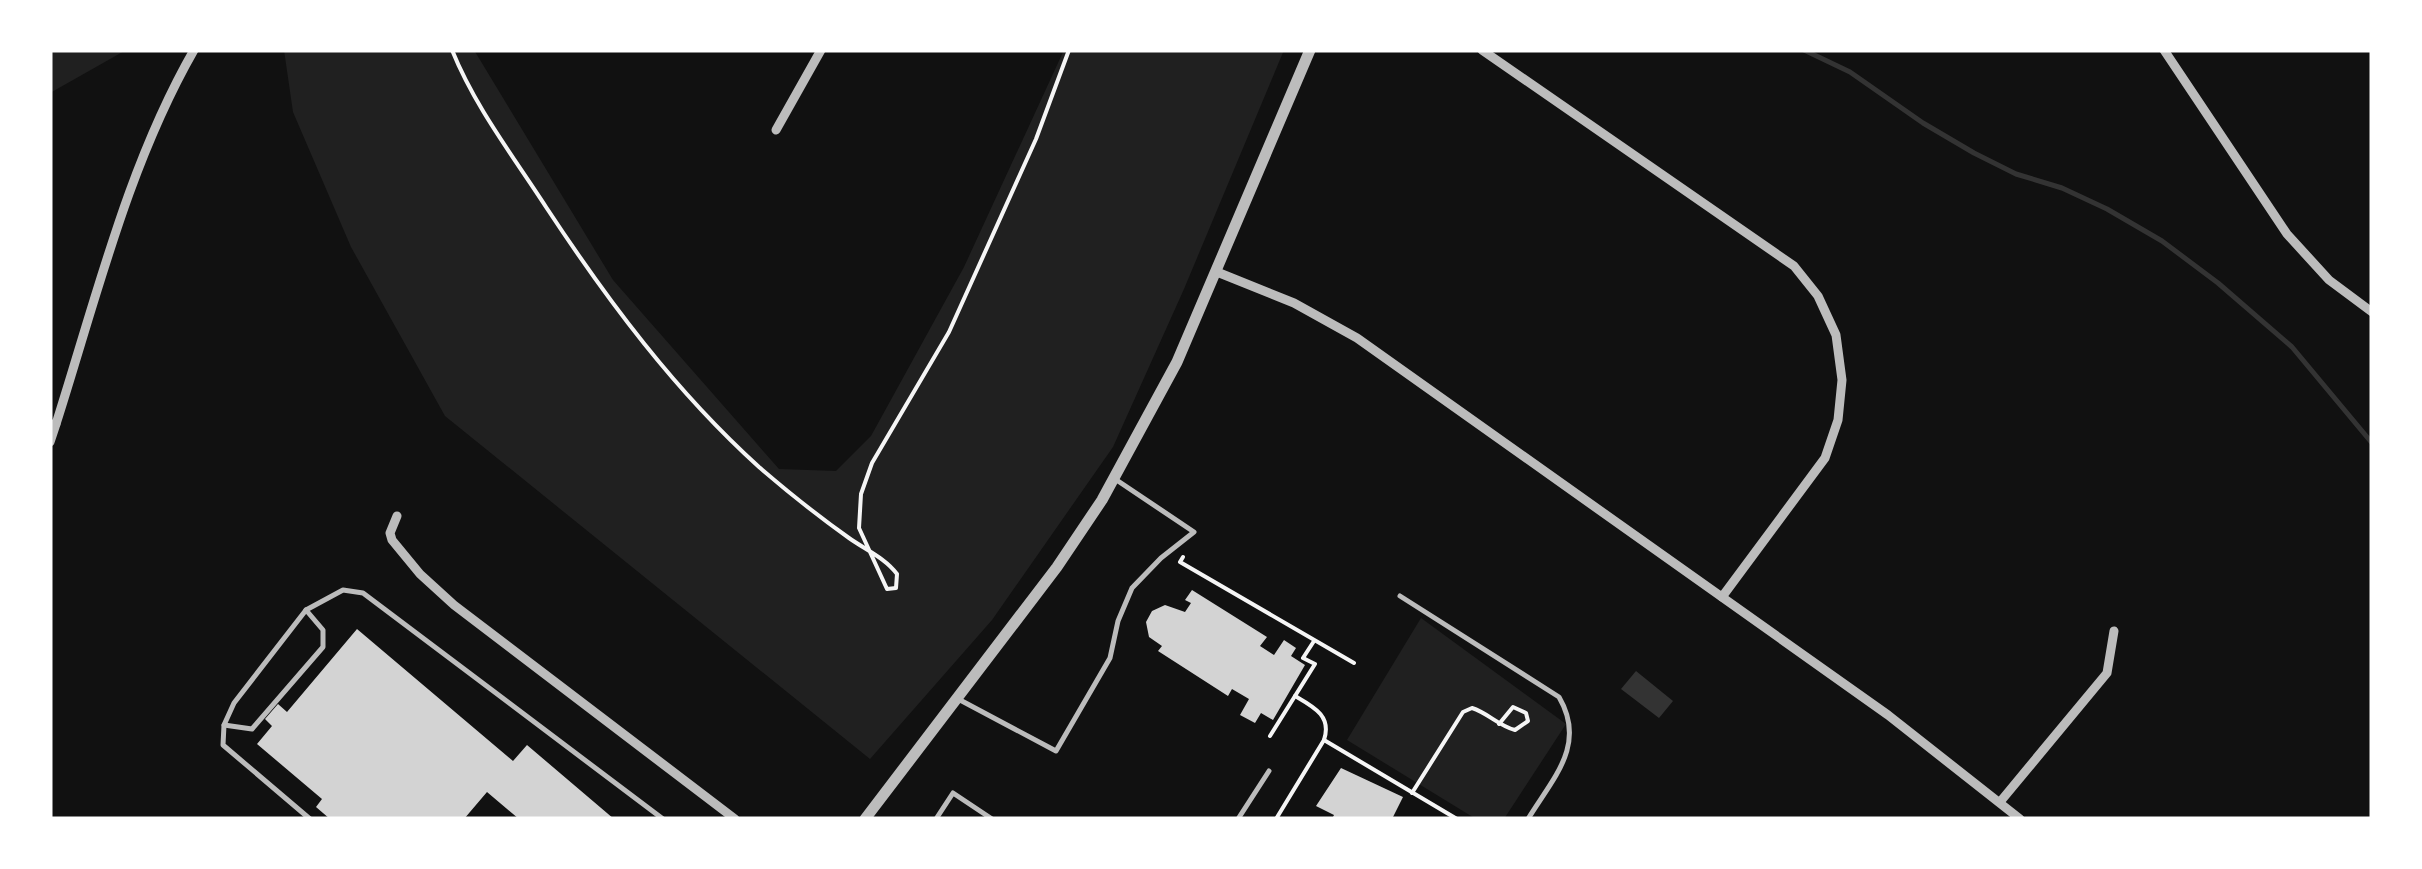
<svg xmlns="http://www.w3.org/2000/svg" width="2422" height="869" viewBox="0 0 2422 869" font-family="Cabin,sans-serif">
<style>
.green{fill:#202020}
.water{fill:#333}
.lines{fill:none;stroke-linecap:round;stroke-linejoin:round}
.stream{stroke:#333;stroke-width:5}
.building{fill:#d3d3d3}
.path{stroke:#f5f5f5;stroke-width:4}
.service{stroke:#bcbcbc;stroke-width:5}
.minor{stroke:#bcbcbc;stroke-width:9}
.tertiary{stroke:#bcbcbc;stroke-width:11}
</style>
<rect width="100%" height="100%" fill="#111"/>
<!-- green -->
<g class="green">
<path d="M50 50H126L50 93Z"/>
<path d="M284 50H474L613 280 779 469 836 471 871 436 964 267 1064 50H1284L1184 289 1113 447 992 620 870 759 445 416 351 247 293 112Z"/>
<path d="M1421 618 1566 724 1504 819H1476L1347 740Z"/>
</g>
<!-- water -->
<path class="water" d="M1636 671 1673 701 1659 718 1621 689Z"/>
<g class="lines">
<!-- stream -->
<path class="stream" d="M1804 50 1850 72 1923 123 1974 153 2016 174 2062 188 2107 209 2162 241 2218 283 2292 347 2372 443"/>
</g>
<!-- building -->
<g class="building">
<path d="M1192 590 1267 637 1260 646 1274 655 1284 640 1296 648 1291 656 1305 665 1273 720 1261 713 1255 723 1240 715 1249 699 1232 689 1228 696 1158 651 1162 646 1149 637 1146 622 1152 611 1165 605 1185 612 1191 603 1185 600Z"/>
<path d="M357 629 513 761 527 745 614 819H519L487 792 464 819H330L316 807 322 799 257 744 272 726 265 719 278 704 287 712Z"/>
<path d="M1341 768 1403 797 1392 819H1332L1334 815 1316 806Z"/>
</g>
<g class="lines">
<!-- path -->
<g class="path">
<path d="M452 50C475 107 513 156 546 207 608 301 675 391 759 467 788 492 818 516 849 538 866 550 885 558 897 574L896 588 887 589 859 528 861 494 872 463 949 332 1036 139 1069 50"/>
<path d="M1183 557 1180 562 1354 663"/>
<path d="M1270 736 1315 664 1303 658 1314 641"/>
<path d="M1324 740 1457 819"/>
<path d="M1412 793 1463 712 1472 708C1488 713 1499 726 1515 730L1528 721 1526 713 1513 707 1499 724"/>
<path d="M1276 819 1324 740C1332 716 1314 707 1295 696"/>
</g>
<!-- service -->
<g class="service">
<path d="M1400 596 1559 697C1587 745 1553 778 1528 819"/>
<path d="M960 700 1056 751 1110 658 1118 621 1132 588 1161 558 1194 532 1115 479"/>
<path d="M224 725 252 729 323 647V630L306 610"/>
<path d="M310 819 223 745 224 725 234 703 306 610 343 590 363 593 663 819"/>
<path d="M936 819 953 793 992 819"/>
<path d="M1238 819 1269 771"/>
</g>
<!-- minor -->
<g class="minor">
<path d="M1482 50 1794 266 1818 296 1836 335 1842 380 1838 420 1825 458 1722 597"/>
<path d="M2164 50 2287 234 2329 280 2372 312"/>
<path d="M776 130 821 50"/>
<path d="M1217 272 1294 303 1357 338 1888 715 2020 819"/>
<path d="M56 424C96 299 128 165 194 50"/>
<path d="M50 442 56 424H53"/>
<path d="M397 516 390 533 392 540 420 574 454 605 735 819"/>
<path d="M2000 802 2107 673 2114 631"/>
</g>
<!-- tertiary -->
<path class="tertiary" d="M865 819 1057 567 1102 500 1177 362 1310 50"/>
</g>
<!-- border -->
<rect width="2422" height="869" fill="none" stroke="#ffffff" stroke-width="105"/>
</svg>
